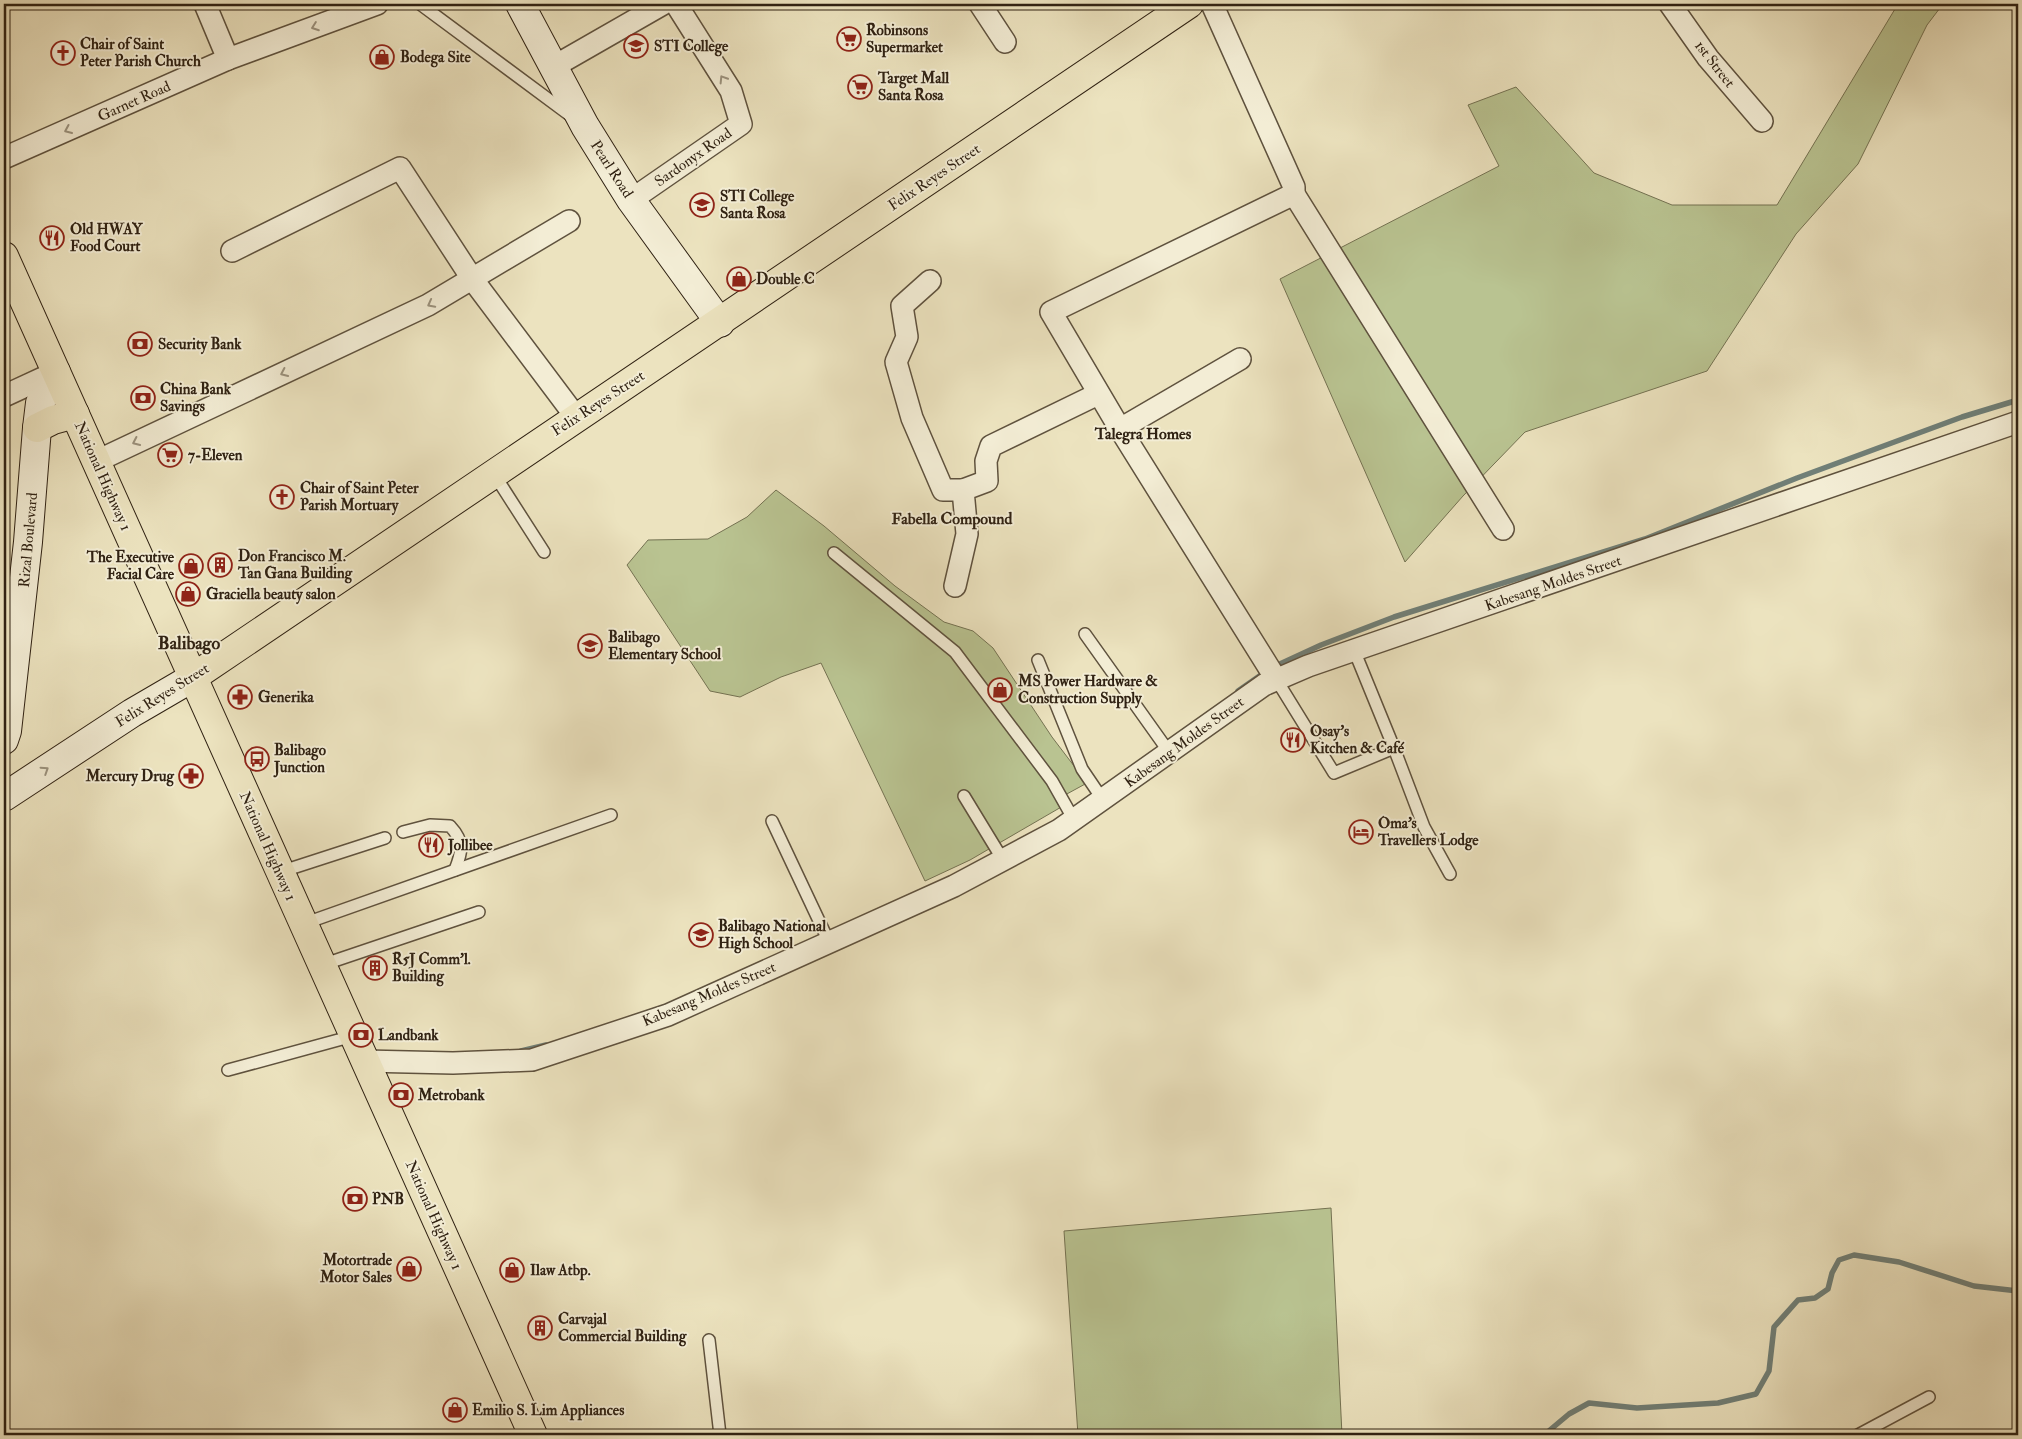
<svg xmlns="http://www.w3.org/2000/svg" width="2022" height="1439" viewBox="0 0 2022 1439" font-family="'IM FELL Double Pica',serif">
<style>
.green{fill:#b9c391;stroke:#747252}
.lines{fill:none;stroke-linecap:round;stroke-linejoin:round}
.stream{stroke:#707f77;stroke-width:5.5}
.lane-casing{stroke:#5f523e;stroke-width:14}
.street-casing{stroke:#5f523e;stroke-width:24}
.secondary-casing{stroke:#302213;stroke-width:30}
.primary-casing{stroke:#302213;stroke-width:30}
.highway-casing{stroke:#302213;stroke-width:30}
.lane{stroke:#f3edd5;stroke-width:11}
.street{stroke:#f3edd5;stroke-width:21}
.secondary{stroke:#f3edd5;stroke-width:28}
.primary{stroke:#ece3bf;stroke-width:28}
.highway{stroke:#ece3bf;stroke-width:28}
.oneway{stroke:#9b927e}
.labels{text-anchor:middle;stroke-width:4;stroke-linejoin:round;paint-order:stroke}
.poi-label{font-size:15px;font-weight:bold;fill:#302213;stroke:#f3edd5;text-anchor:start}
.street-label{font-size:15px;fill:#302213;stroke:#f3edd5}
.neighbourhood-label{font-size:16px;font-weight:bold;fill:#302213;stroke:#f3edd5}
.quarter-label{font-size:18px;font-weight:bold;fill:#302213;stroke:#f3edd5}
</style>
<rect width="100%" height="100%" fill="#ece3bf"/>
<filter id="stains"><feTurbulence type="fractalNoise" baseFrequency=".004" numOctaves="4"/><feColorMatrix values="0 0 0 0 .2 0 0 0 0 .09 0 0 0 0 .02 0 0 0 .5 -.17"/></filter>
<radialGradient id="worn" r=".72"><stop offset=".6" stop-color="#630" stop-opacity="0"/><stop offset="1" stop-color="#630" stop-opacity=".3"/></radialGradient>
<!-- green -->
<g class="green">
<path d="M1898 4H1943L1927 25 1858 164 1796 234 1707 371 1525 432 1463 496 1405 562 1280 279 1499 166 1468 105 1516 87 1594 173 1672 205H1777Z"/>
<path d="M776 490 824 526 895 586 944 622 973 631 993 648 1052 737 1087 783 1065 795 1063 806 970 860 925 881 821 663 781 677 740 697 710 691 627 565 648 540 708 539 747 517Z"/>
<path d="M1331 1208 1342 1435H1078L1064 1231Z"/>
</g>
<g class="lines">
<!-- stream -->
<g class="stream">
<path d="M1238 691 1271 668 1321 645 1394 617 1645 539 1797 478 1962 417 2018 400"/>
<path d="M521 1051 546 1045"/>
<path d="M1544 1435 1569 1414 1589 1403 1637 1408 1718 1403 1756 1394 1769 1371 1774 1327 1798 1300 1815 1298 1828 1289 1832 1273 1839 1260 1854 1255 1899 1262 1974 1286 2018 1291"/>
</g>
<!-- lane casing -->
<g class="lane-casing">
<g id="lane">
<path d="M420 4 571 116"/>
<path d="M494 474 544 552"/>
<path d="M834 553 955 652 1052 781 1074 820"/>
<path d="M1085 634 1169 752"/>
<path d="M1038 660 1082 769 1103 800"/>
<path d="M1276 679 1334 773 1394 748 1354 650"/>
<path d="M1394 748 1424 827 1450 874"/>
<path d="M964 796 1003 860"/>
<path d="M772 821 829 942"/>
<path d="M403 832 430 825 450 826C465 842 462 852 455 870"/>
<path d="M280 872 385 838"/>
<path d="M303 924 611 815"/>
<path d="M322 965 479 912"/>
<path d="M228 1070 353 1036"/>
<path d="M709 1340 720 1435"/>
<path d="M1858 1435 1929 1397"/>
</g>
</g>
<!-- street casing -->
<g class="street-casing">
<g id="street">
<path d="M205 4 228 59"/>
<path d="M980 4 1005 42"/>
<path d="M1212 4 1294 187V194L1051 312 1120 429 1276 679"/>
<path d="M1670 4 1708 58 1762 121"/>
<path d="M553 67 663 4"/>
<path d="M4 158 228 59 377 4"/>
<path d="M1294 194 1503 529"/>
<path d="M631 200 741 124 731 91 676 4"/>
<path d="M232 251 400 168 473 280 576 417"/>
<path d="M930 281 902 306 907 337 896 362 912 418 943 490H963"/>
<path d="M4 396 56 372"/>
<path d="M1120 429 1240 359"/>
<path d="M97 461 428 305 569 221"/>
<path d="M955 586 967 534 963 490 987 481 986 461 991 446 1098 394"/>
<path d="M364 1061 453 1063 532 1060 668 1015 954 886 1059 830 1264 685 1308 666 2018 422"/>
</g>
</g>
<!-- secondary casing -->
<g class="secondary-casing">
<g id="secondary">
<path d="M520 4 585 126 631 200 720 323"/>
<path d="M4 740 7 731 28 542 37 428 40 403 56 372"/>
<path d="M4 797 132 713 192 678"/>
</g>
</g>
<!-- primary casing -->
<g class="primary-casing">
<path id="primary" d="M192 678 1189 4"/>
</g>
<!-- highway casing -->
<g class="highway-casing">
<g id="highway">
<path d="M4 256 533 1435"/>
<path d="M37 428 53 420 75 414"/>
</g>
</g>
<!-- lane -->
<use href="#lane" class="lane"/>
<!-- street -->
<use href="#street" class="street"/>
<!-- secondary -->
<use href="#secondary" class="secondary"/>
<!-- primary -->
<use href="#primary" class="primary"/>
<!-- highway -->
<use href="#highway" class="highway"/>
</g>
<!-- one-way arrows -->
<defs><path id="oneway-chevron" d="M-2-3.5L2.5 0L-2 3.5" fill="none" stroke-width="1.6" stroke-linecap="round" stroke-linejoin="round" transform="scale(1.25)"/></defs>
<g class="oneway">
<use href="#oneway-chevron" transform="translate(315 27) rotate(160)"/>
<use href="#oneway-chevron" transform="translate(723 79) rotate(-122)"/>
<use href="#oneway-chevron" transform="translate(68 130) rotate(156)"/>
<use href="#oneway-chevron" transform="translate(431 304) rotate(152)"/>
<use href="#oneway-chevron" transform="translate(284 373) rotate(155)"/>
<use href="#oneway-chevron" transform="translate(136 442) rotate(155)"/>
<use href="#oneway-chevron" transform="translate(45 770) rotate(-33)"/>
</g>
<!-- icons -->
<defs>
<g id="supermarket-ring" transform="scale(1.25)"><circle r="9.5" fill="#f3edd5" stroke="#8f2418" stroke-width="1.5"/><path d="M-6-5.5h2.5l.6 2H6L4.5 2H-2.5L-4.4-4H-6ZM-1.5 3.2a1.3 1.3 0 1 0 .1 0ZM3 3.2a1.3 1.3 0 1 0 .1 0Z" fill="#8f2418"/></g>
<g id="university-ring" transform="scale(1.25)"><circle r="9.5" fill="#f3edd5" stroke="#8f2418" stroke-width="1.5"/><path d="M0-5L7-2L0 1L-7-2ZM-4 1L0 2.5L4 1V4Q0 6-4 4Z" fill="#8f2418"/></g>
<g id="church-ring" transform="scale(1.25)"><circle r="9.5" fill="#f3edd5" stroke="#8f2418" stroke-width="1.5"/><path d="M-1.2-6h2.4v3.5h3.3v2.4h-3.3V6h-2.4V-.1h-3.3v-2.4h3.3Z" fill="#8f2418"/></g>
<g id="shop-ring" transform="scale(1.25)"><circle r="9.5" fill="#f3edd5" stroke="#8f2418" stroke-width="1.5"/><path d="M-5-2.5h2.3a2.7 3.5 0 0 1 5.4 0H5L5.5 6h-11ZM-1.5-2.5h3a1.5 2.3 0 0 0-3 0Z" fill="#8f2418"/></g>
<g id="restaurant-ring" transform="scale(1.25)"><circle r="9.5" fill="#f3edd5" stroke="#8f2418" stroke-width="1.5"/><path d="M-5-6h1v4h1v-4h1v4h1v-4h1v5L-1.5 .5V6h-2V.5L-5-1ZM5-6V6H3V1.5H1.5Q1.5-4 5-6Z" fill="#8f2418"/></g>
<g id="bank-ring" transform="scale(1.25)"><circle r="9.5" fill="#f3edd5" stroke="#8f2418" stroke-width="1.5"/><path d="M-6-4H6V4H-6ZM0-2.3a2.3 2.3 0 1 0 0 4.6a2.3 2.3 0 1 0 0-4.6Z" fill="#8f2418"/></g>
<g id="building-ring" transform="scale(1.25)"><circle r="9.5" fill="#f3edd5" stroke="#8f2418" stroke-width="1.5"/><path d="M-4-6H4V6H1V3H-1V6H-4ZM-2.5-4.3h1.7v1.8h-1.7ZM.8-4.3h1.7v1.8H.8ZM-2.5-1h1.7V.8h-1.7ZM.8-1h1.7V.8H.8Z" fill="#8f2418"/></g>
<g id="school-ring" transform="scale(1.25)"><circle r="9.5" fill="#f3edd5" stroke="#8f2418" stroke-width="1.5"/><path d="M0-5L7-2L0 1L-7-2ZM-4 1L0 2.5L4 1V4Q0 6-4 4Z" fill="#8f2418"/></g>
<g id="pharmacy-ring" transform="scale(1.25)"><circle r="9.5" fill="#f3edd5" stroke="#8f2418" stroke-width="1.5"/><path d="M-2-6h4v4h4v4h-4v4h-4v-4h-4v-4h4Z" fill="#8f2418"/></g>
<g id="bus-ring" transform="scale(1.25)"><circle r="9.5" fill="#f3edd5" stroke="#8f2418" stroke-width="1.5"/><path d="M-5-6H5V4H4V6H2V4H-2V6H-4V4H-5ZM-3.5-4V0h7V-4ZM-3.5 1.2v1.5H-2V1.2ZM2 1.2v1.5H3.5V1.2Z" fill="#8f2418"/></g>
<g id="hotel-ring" transform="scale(1.25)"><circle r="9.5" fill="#f3edd5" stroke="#8f2418" stroke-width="1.5"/><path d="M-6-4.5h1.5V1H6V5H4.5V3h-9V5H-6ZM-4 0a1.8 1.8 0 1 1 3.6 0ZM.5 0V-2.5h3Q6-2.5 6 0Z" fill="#8f2418"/></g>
</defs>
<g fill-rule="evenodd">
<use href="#supermarket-ring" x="849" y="39"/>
<use href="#university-ring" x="636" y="46"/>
<use href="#church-ring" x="63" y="53"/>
<use href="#shop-ring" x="382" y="57"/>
<use href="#supermarket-ring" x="860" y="87"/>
<use href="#university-ring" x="702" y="205"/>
<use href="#restaurant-ring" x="52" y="238"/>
<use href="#shop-ring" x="739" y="279"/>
<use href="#bank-ring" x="140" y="344"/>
<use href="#bank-ring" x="143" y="398"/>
<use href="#supermarket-ring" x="170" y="455"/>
<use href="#church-ring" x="282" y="497"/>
<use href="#building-ring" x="220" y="565"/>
<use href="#shop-ring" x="191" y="566"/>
<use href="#shop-ring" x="188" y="594"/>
<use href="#school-ring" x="590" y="646"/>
<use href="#shop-ring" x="1000" y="690"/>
<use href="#pharmacy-ring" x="240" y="697"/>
<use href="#restaurant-ring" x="1293" y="740"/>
<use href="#bus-ring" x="257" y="759"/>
<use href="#pharmacy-ring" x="191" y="776"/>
<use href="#hotel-ring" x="1361" y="832"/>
<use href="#restaurant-ring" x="431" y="845"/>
<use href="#school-ring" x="701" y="935"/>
<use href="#building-ring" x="375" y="968"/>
<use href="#bank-ring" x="361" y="1035"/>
<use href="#bank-ring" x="401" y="1095"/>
<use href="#bank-ring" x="355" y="1199"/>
<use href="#shop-ring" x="409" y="1269"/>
<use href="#shop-ring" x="512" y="1270"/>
<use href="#building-ring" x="540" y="1328"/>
<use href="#shop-ring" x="455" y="1410"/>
</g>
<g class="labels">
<!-- poi labels -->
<g class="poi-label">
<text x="866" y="35">Robinsons<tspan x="866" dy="17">Supermarket</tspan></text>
<text x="80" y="49">Chair of Saint<tspan x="80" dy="17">Peter Parish Church</tspan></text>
<text x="654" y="51">STI College</text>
<text x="400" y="62">Bodega Site</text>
<text x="878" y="83">Target Mall<tspan x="878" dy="17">Santa Rosa</tspan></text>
<text x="720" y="201">STI College<tspan x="720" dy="17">Santa Rosa</tspan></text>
<text x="70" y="234">Old HWAY<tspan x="70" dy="17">Food Court</tspan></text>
<text x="756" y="284">Double C</text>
<text x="158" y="349">Security Bank</text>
<text x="160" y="394">China Bank<tspan x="160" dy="17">Savings</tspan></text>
<text x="188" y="460">7-Eleven</text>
<text x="300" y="493">Chair of Saint Peter<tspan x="300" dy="17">Parish Mortuary</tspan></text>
<text x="238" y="561">Don Francisco M.<tspan x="238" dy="17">Tan Gana Building</tspan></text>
<text x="174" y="562" text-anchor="end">The Executive<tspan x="174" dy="17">Facial Care</tspan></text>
<text x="206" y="599">Graciella beauty salon</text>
<text x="608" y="642">Balibago<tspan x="608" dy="17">Elementary School</tspan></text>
<text x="1018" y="686">MS Power Hardware &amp;<tspan x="1018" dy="17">Construction Supply</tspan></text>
<text x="258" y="702">Generika</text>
<text x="1310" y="736">Osay's<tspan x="1310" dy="17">Kitchen &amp; Café</tspan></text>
<text x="274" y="755">Balibago<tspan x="274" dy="17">Junction</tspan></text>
<text x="174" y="781" text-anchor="end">Mercury Drug</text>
<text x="1378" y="828">Oma's<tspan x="1378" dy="17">Travellers Lodge</tspan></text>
<text x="448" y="850">Jollibee</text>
<text x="718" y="931">Balibago National<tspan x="718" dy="17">High School</tspan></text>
<text x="392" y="964">R5J Comm'l.<tspan x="392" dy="17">Building</tspan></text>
<text x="378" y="1040">Landbank</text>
<text x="418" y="1100">Metrobank</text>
<text x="372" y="1204">PNB</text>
<text x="392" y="1265" text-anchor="end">Motortrade<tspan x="392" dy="17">Motor Sales</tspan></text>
<text x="530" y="1275">Ilaw Atbp.</text>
<text x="558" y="1324">Carvajal<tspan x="558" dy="17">Commercial Building</tspan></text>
<text x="472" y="1415">Emilio S. Lim Appliances</text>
</g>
<!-- street labels -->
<g class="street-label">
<text transform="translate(1715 64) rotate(52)" y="5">1st Street</text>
<text transform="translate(134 101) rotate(-24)" y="5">Garnet Road</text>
<text transform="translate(693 157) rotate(-35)" y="5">Sardonyx Road</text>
<text transform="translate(612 169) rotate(57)" y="5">Pearl Road</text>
<text transform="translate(934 177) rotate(-34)" y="5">Felix Reyes Street</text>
<text transform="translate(598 403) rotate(-33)" y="5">Felix Reyes Street</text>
<text transform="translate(103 476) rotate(66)" y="5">National Highway 1</text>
<text transform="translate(28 540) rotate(-85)" y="5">Rizal Boulevard</text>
<text transform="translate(1553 583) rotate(-19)" y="5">Kabesang Moldes Street</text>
<text transform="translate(162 695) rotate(-32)" y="5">Felix Reyes Street</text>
<text transform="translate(1184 742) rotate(-36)" y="5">Kabesang Moldes Street</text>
<text transform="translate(268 846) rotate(66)" y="5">National Highway 1</text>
<text transform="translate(709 994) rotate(-23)" y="5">Kabesang Moldes Street</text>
<text transform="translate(434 1215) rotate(66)" y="5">National Highway 1</text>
</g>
<!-- neighbourhood labels -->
<g class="neighbourhood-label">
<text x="1143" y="439">Talegra Homes</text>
<text x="952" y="524">Fabella Compound</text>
</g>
<!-- quarter labels -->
<g class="quarter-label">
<text x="189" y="649">Balibago</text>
</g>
</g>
<!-- margin -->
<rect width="2022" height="1439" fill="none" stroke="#ece3bf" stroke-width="20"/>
<rect x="5" y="5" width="2012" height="1429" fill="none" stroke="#302213" stroke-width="2.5"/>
<rect x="10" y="10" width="2002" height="1419" fill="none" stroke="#302213"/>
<rect width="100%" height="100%" filter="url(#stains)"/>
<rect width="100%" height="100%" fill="url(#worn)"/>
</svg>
